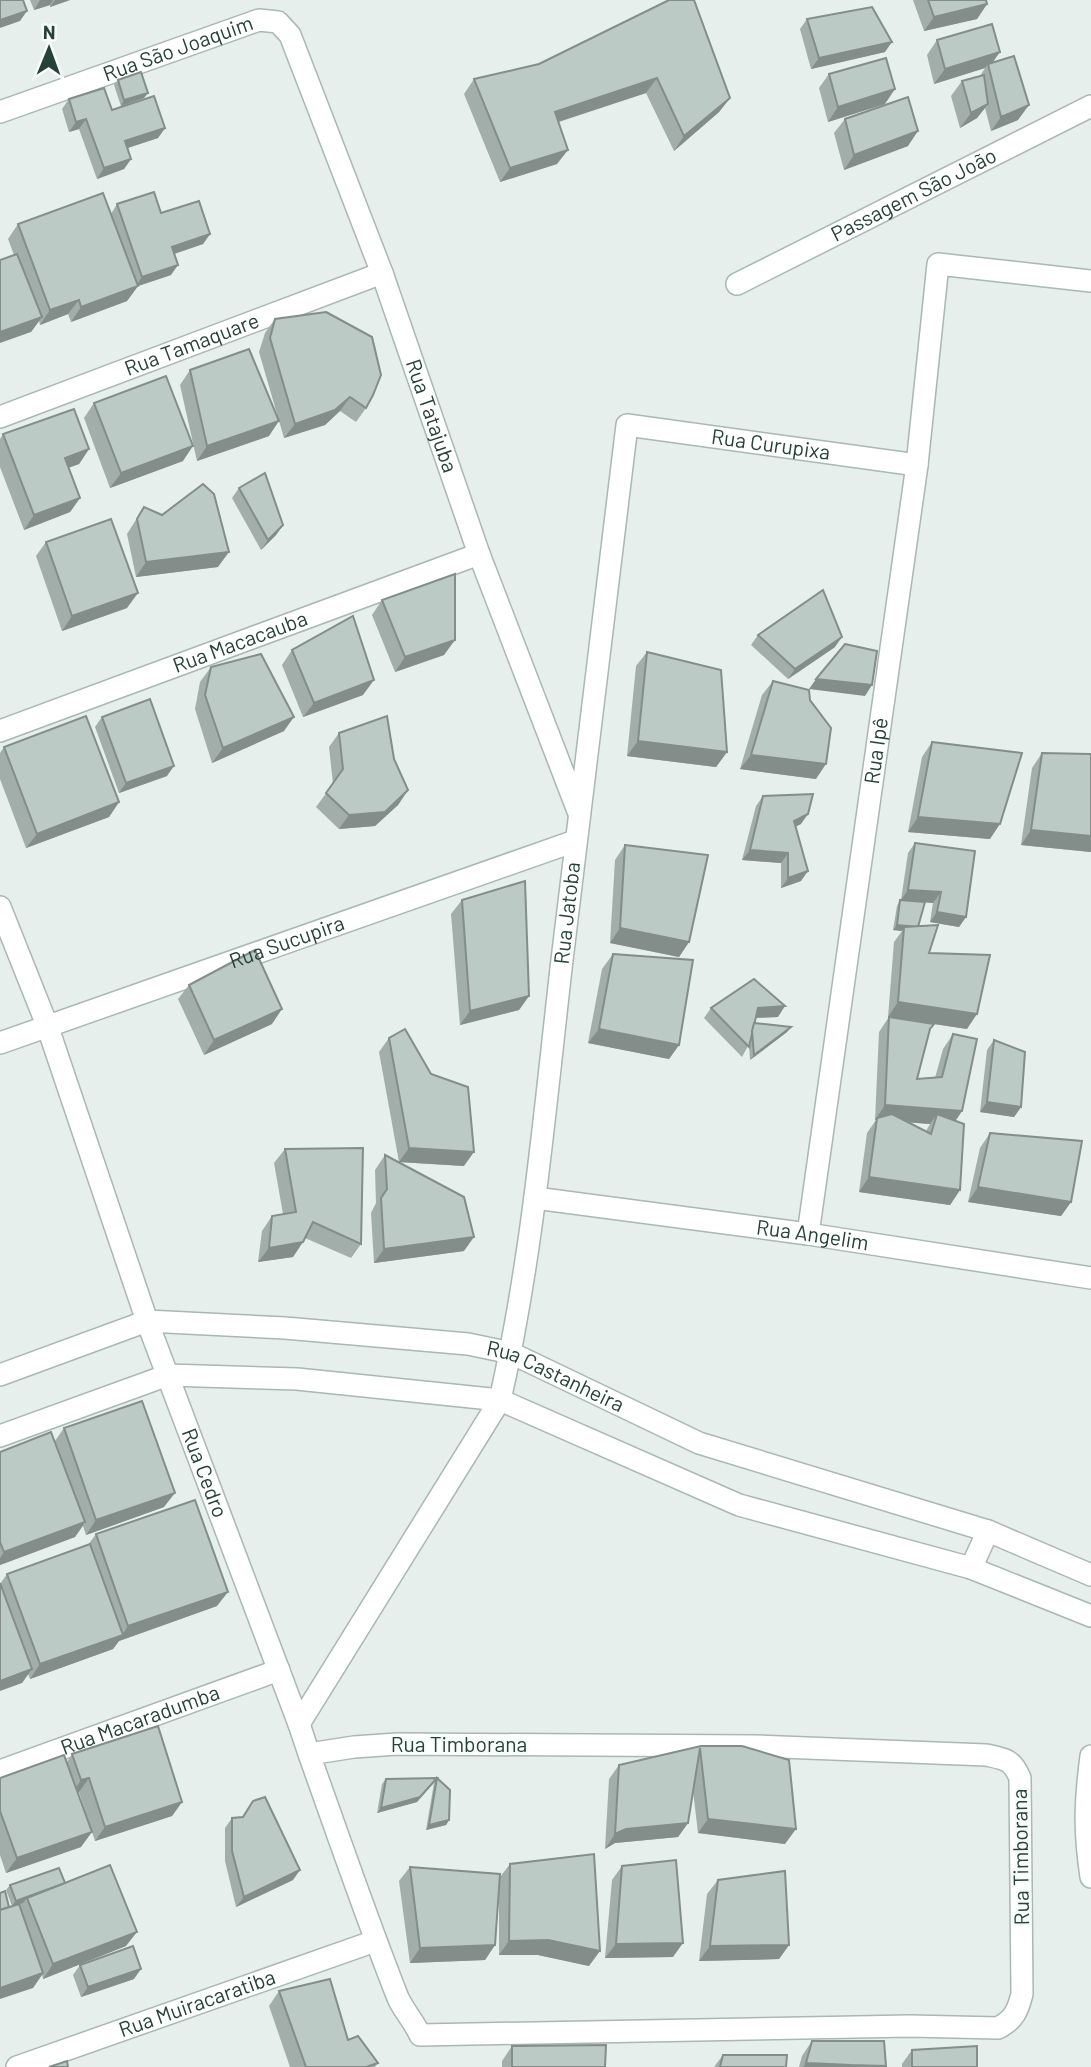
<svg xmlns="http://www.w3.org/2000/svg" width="1091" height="2067" viewBox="0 0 1091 2067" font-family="Barlow,sans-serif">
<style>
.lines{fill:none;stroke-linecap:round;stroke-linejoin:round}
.minor-casing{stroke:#a8b8b2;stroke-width:24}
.minor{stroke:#fff;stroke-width:21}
.wall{fill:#a1aea9;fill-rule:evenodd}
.shaded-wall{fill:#838d89}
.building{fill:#bbcac4;stroke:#838d89;stroke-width:2}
.labels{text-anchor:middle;stroke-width:5;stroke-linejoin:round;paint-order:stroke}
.street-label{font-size:21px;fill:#24423a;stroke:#f7fbf9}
</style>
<rect width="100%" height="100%" fill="#e6efeb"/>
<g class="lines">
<!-- minor casing -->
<g class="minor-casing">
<g id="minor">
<path id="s1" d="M0 112 259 20 278 22 290 35 382 273 479 554 578 811"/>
<path id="s2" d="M737 284 1091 106"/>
<path id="s3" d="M0 417 382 273"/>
<path id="s4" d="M0 731 479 554"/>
<path id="s5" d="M0 907 47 1025 147 1321 299 1724 309 1754C338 1835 366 1917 398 1998 404 2011 415 2023 420 2035L910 2026 998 2028C1014 2020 1018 2010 1022 1994L1020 1778C1012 1759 1005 1759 986 1755L756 1746 397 1744 354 1747 309 1754"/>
<path id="s6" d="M0 1043 575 841"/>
<path id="s7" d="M535 1198 808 1234 1091 1278"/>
<path id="s8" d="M808 1234 917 465 938 264 1091 281"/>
<path id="s9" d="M0 1375 147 1321 285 1328 468 1344 511 1353 699 1443 988 1531 1091 1575"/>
<path d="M0 1436 168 1375 297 1379 500 1400 739 1505 971 1568 1091 1616"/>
<path d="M971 1568 988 1531"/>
<path id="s10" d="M299 1724 500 1400C533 1255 545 1107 562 960 582 782 605 604 627 425L917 465"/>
<path d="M1091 1756C1085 1803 1084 1830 1091 1877"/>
<path id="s11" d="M0 1771 279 1670"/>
<path id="s12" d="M17 2067 375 1941"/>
</g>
</g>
<!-- minor -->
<use href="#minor" class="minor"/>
</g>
<!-- wall -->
<g class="wall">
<path d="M30 0H70L50 7V5L34 10Z"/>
<path d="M669 0 730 98 719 112 674 151 646 93 559 122 557 164 500 182 464 94 474 79 539 64Z"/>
<path d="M913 0H986L987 4 977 19 924 31Z"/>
<path d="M807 19 885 52 811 69 800 29Z"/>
<path d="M937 40 993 63 1018 120 991 131 985 108 977 118 960 128 951 96 962 81 980 76 985 68 934 84 927 55Z"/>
<path d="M829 74 885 104 828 122 819 88Z"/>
<path d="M118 80 144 98 121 106 114 85Z"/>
<path d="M69 99 112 110 165 128 158 138 128 148 131 159 124 169 97 179 79 129 69 132 62 109Z"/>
<path d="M845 119 908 146 844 170 834 133Z"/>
<path d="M117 204 161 213 210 234 203 244 174 254 171 275 138 286 127 301 71 322 68 314 40 325 39 321 31 332 14 255 8 239 18 224 111 214Z"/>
<path d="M275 319 366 408 356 422 340 411 325 425 284 438 259 352 265 333Z"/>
<path d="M190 370 269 436 197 461 180 385Z"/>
<path d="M94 403 183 461 110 488 84 418Z"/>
<path d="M3 434 89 449 79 464 68 468 80 498 70 512 24 530 0 467V439Z"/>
<path d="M239 488 283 525 276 535 261 550 232 498Z"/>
<path d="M144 507 162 515 218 567 136 577 127 534Z"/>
<path d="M46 542 127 608 62 631 36 556Z"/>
<path d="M382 600 444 655 395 672 372 615Z"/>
<path d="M758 635 835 647 788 679 751 645Z"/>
<path d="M292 650 363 695 303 717 282 665Z"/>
<path d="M647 652 727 752 716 767 627 756 636 666Z"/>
<path d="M211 667 284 731 212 763 195 709 200 682Z"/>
<path d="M773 681 810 700 816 779 740 769 762 695Z"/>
<path d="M102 717 167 776 119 793 95 727Z"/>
<path d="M339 733 394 759 408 790 398 805 375 826 339 829 316 807 333 784 329 747Z"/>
<path d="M932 742 990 839 908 832 922 757Z"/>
<path d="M4 747 119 802 109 817 26 848 0 779V753Z"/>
<path d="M1042 753 1091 754V852L1021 845 1032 768Z"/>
<path d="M763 796 801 824 796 826 801 881 781 888V863L742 860 756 806Z"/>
<path d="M915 843 966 917 959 927 930 922 933 903 901 900 908 853Z"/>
<path d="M625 845 689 942 679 957 610 943 615 860Z"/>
<path d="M462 900 529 996 519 1010 460 1025 451 914Z"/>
<path d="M900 900 918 926 929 953 967 1029 888 1017 894 942 902 931 893 930 897 906Z"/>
<path d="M613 954 679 1045 669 1059 588 1043 602 969Z"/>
<path d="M189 985 272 1024 204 1055 178 999Z"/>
<path d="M711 1008 778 1017 756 1018 754 1023 787 1032 750 1060 749 1044 742 1057 704 1018Z"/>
<path d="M889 1017 930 1029 917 1079 935 1078 943 1049 953 1034 962 1111 955 1121 960 1190 950 1205 859 1192 867 1133 876 1120H875L879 1032ZM908 1122 930 1124 926 1131Z"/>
<path d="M389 1038 464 1166 399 1162 379 1052Z"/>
<path d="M994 1040 1021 1107 1014 1117 980 1112 987 1050Z"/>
<path d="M990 1133 1071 1202 1061 1216 968 1202 980 1148Z"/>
<path d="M285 1149 361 1244 351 1258 305 1238 293 1257 258 1262 262 1231 272 1216 283 1214 274 1163Z"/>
<path d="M385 1155 464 1251 374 1263 371 1213 376 1203 375 1170Z"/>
<path d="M64 1428 164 1507 86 1535 83 1526 75 1537 0 1565V1452L55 1441Z"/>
<path d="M96 1534 217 1606 119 1641 113 1649 30 1679 28 1674 22 1683 0 1584 7 1574 88 1545Z"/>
<path d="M701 1746 785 1844 698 1833 693 1791 688 1823 678 1837 615 1843 605 1849 609 1779 619 1765Z"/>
<path d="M72 1754 182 1802 172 1816 95 1841 79 1792 78 1793 81 1847 6 1873 0 1855V1778L67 1762Z"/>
<path d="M437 1778 417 1802 377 1813 382 1784 386 1779Z"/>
<path d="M437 1778 449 1820 446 1825 426 1830 434 1783Z"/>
<path d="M253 1801 293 1880 236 1907 225 1861V1828L232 1818 243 1817Z"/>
<path d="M510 1864 589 1966 538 1955H499V1889L495 1945 485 1960 410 1963 399 1881 410 1867 500 1877Z"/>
<path d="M622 1866 673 1957 605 1958 612 1880Z"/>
<path d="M718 1880 789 1945 779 1959 699 1961 707 1894Z"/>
<path d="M65 1883 126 1946 43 1979 42 1975 33 1988 9 1907 12 1906 6 1890 10 1885Z"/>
<path d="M80 1965 134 1979 81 1997 73 1975Z"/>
<path d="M279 1991 348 2040 378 2063 375 2067H290L269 2006Z"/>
<path d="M812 2041 885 2067H799L802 2056Z"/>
<path d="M512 2046 605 2067H502V2061Z"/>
<path d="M912 2050 977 2067H902V2064Z"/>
<path d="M723 2055 786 2067H714Z"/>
</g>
<!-- shaded-wall -->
<g class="shaded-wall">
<path d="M40 0H53L50 5 34 10Z"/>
<path d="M55 0H70L50 7Z"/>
<path d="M987 4 977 19 924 31 934 17Z"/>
<path d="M27 11 20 21 0 28V20Z"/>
<path d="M892 42 885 52 811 69 819 58Z"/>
<path d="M1000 52 990 66 988 64 985 68 934 84 945 69Z"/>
<path d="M657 78 646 93 545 126 555 112Z"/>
<path d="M895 89 885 104 828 122 838 107Z"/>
<path d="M148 93 144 98 121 106 124 100Z"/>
<path d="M730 98 719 112 674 151 684 136Z"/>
<path d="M988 104 977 118 960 128 971 113Z"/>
<path d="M1029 105 1018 120 991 131 1001 117Z"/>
<path d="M86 119 79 129 69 132 76 122Z"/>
<path d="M165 128 158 138 118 151 125 141Z"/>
<path d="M918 131 908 146 844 170 854 155Z"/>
<path d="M568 150 557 164 500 182 510 168Z"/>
<path d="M131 159 124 169 97 179 104 168Z"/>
<path d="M210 234 203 244 165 257 172 247Z"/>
<path d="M178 265 171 275 138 286 127 301 71 322 81 307 135 287 142 277Z"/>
<path d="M79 300 68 314 40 325 50 310Z"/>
<path d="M42 317 31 332 0 343V332Z"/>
<path d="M350 397 340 411 325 425 284 438 295 424Z"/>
<path d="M279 421 269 436 197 461 207 446Z"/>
<path d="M193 446 183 461 110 488 121 473Z"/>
<path d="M89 449 79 464 54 473 65 458Z"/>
<path d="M80 498 70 512 24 530 34 515Z"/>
<path d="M283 525 276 535 261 550 268 540Z"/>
<path d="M229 552 218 567 136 577 146 562Z"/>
<path d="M138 593 127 608 62 631 72 616Z"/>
<path d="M842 637 835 647 788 679 795 669Z"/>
<path d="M455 640 444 655 395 672 405 657Z"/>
<path d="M816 679 872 685 865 696 809 689Z"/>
<path d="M374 680 363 695 303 717 314 703Z"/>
<path d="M294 717 284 731 212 763 223 748Z"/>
<path d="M638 741 727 752 716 767 627 756Z"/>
<path d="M751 755 826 764 816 779 740 769Z"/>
<path d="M174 766 167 776 119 793 126 783Z"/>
<path d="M408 790 398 805 375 826 339 829 349 815Z"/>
<path d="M119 802 109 817 26 848 37 834Z"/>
<path d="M808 814 801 824 787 831 794 821Z"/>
<path d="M918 817 1000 824 990 839 908 832Z"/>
<path d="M1031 830 1091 836V852L1021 845Z"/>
<path d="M750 850 788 853 781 863 742 860Z"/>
<path d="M808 871 801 881 781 888 788 878Z"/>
<path d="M908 890 941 892 933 903 901 900Z"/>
<path d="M937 912 966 917 959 927 930 922Z"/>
<path d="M897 925 918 927H904L902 931 893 930Z"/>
<path d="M620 928 689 942 679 957 610 943Z"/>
<path d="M529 996 519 1010 460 1025 470 1011Z"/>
<path d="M898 1002 977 1014 967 1029 888 1017Z"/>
<path d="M785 1006 778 1017 751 1018 758 1008Z"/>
<path d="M282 1009 272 1024 204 1055 214 1040Z"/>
<path d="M791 1027 787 1032 750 1060 754 1055Z"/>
<path d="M599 1029 679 1045 669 1059 588 1043Z"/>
<path d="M987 1102 1021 1107 1014 1117 980 1112Z"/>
<path d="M885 1105 962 1111 952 1126 937 1114 930 1124 875 1120Z"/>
<path d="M409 1148 474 1152 464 1166 399 1162Z"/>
<path d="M869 1177 960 1190 950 1205 859 1192Z"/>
<path d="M978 1187 1071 1202 1061 1216 968 1202Z"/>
<path d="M474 1237 464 1251 374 1263 384 1249Z"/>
<path d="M303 1242 293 1257 258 1262 269 1248Z"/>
<path d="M175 1493 164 1507 86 1535 96 1520Z"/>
<path d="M85 1522 75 1537 0 1565V1558L4 1552Z"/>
<path d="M228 1592 217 1606 119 1641 113 1649 30 1679 40 1664 122 1635 128 1626Z"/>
<path d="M32 1669 22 1683 0 1691V1681Z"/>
<path d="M89 1778 79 1792 71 1795 81 1780Z"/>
<path d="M437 1778 417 1802 377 1813 381 1808Z"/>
<path d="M182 1802 172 1816 95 1841 105 1827Z"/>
<path d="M708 1819 796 1829 785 1844 698 1833Z"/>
<path d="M449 1820 446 1825 426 1830 429 1825Z"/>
<path d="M688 1823 678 1837 615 1843 605 1849 615 1834 626 1829Z"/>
<path d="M92 1832 81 1847 6 1873 17 1858Z"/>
<path d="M300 1870 293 1880 236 1907 244 1897Z"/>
<path d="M65 1884 27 1898 23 1903 12 1906 16 1901Z"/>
<path d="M137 1932 126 1946 43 1979 53 1964Z"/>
<path d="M548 1940 600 1951 589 1966 538 1955H499L509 1941Z"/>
<path d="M683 1943 673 1957 605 1958 616 1944Z"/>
<path d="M495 1945 485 1960 410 1963 420 1948Z"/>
<path d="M789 1945 779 1959 699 1961 710 1946Z"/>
<path d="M141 1969 134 1979 81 1997 88 1987Z"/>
<path d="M43 1973 33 1988 0 1999V1988Z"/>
<path d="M806 2063 851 2065 850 2067H803Z"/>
<path d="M851 2065 886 2066 850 2067Z"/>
</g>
<!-- building -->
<g class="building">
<path d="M0 0H23L27 11 0 20Z"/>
<path d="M669 0H694L730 98 684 136 657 78 555 112 568 150 510 168 474 79 539 64Z"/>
<path d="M928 0H986L987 4 934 17Z"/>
<path d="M872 7 892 42 819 58 807 19Z"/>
<path d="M992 24 1000 52 945 69 937 40Z"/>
<path d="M1014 56 1029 105 1001 117 988 64Z"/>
<path d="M886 58 895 89 838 107 829 74Z"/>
<path d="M141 72 148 93 124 100 118 80Z"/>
<path d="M984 75 988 104 971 113 962 81Z"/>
<path d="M104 88 112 110 154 96 165 128 125 141 131 159 104 168 86 119 76 122 69 99Z"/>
<path d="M908 97 918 131 854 155 845 119Z"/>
<path d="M154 192 161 213 199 201 210 234 172 247 178 265 142 277 117 204Z"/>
<path d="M103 193 138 286 81 307 79 300 50 310 18 224Z"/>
<path d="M17 254 42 317 0 332V260Z"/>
<path d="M326 312 372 337 381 375 373 395 366 408 350 397 335 410 295 424 270 338 275 319Z"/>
<path d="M249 349 279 421 207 446 190 370Z"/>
<path d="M166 376 193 446 121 473 94 403Z"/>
<path d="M74 409 89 449 65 458 80 498 34 515 3 434Z"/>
<path d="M265 473 283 525 268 540 239 488Z"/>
<path d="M203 484 214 494 229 552 146 562 137 519 144 507 162 515Z"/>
<path d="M111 519 138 593 72 616 46 542Z"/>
<path d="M455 574V640L405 657 382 600Z"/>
<path d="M823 590 842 637 795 669 758 635Z"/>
<path d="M353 616 374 680 314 703 292 650Z"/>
<path d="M845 644 877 651 872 685 816 679Z"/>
<path d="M647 652 721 670 727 752 638 741Z"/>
<path d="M261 654 294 717 223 748 205 695 211 667Z"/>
<path d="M773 681 809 690 810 700 831 728 826 764 751 755Z"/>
<path d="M150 699 174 766 126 783 102 717Z"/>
<path d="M86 716 119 802 37 834 4 747Z"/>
<path d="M387 716 394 759 408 790 385 812 349 815 326 793 343 769 339 733Z"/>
<path d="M932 742 1022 753 1000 824 918 817Z"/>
<path d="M1042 753 1091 754V836L1031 830Z"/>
<path d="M813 794 808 814 794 821 808 871 788 878V853L750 850 763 796Z"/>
<path d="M915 843 975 851 966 917 937 912 941 892 908 890Z"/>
<path d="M625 845 708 855 689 942 620 928Z"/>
<path d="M525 881 529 996 470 1011 462 900Z"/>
<path d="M900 900 925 902 918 927 897 925Z"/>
<path d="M938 925 929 953 990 955 977 1014 898 1002 904 927Z"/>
<path d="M255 950 282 1009 214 1040 189 985Z"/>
<path d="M613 954 693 960 679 1045 599 1029Z"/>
<path d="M754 979 785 1006 758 1008 749 1047 711 1008Z"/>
<path d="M889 1017 934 1024 930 1029 917 1079 942 1077 953 1034 977 1039 962 1111 885 1105Z"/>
<path d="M754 1023 791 1027 754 1055 752 1031Z"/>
<path d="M405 1029 431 1074 468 1087 474 1152 409 1148 389 1038Z"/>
<path d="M994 1040 1025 1052 1021 1107 987 1102Z"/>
<path d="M892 1114 931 1134 937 1114 964 1124 960 1190 869 1177 877 1118Z"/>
<path d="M990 1133 1082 1141 1071 1202 978 1187Z"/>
<path d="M363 1148 361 1244 313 1222 303 1242 269 1248 272 1216 296 1212 285 1149Z"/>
<path d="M385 1155 464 1197 474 1237 384 1249 381 1198 387 1189Z"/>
<path d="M142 1401 175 1493 96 1520 64 1428Z"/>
<path d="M51 1432 85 1522 4 1552 0 1542V1452Z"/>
<path d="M195 1500 228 1592 128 1626 96 1534Z"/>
<path d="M90 1544 123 1635 40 1664 7 1574Z"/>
<path d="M0 1583 32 1669 0 1681Z"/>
<path d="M158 1726 182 1802 105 1827 89 1778 81 1780 72 1754Z"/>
<path d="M701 1746H742L789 1760 796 1829 708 1819 700 1748 688 1823 626 1829 615 1834 619 1765Z"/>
<path d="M64 1755 92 1832 17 1858 0 1811V1778Z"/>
<path d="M437 1778 420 1797 381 1808 386 1779Z"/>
<path d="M437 1778 450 1790 449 1820 429 1825Z"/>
<path d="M265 1797 300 1870 244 1897 232 1851V1818L243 1817 253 1801Z"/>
<path d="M594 1854 600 1951 548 1940 509 1941 510 1864Z"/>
<path d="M676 1860 683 1943 616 1944 622 1866Z"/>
<path d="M110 1865 137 1932 53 1964 27 1898Z"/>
<path d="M410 1867 500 1874 495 1945 420 1948Z"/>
<path d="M59 1868 65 1883 16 1901 10 1885Z"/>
<path d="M785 1871 789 1945 710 1946 718 1880Z"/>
<path d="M5 1891 9 1907 0 1910V1893Z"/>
<path d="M19 1904 43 1973 0 1988V1910Z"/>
<path d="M133 1946 141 1969 88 1987 80 1965Z"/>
<path d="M330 1979 348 2040 358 2036 378 2063 366 2067H306L279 1991Z"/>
<path d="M812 2041H884L886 2066 851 2065 852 2067H841L851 2065 806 2063Z"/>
<path d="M606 2045 605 2067H512V2046Z"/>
<path d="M977 2046V2067H912V2050Z"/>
<path d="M723 2055H787L786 2067H720Z"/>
<path d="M67 2061 68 2067H49Z"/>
</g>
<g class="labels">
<!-- street labels -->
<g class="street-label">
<text dy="7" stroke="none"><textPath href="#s1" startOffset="189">Rua São Joaquim</textPath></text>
<text dy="7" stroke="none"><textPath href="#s2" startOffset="198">Passagem São João</textPath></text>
<text dy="7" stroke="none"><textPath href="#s3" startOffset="205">Rua Tamaquare</textPath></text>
<text dy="7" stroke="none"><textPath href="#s1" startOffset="718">Rua Tatajuba</textPath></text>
<text dy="7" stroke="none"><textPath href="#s10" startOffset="1510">Rua Curupixa</textPath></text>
<text dy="7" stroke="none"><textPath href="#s4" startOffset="256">Rua Macacauba</textPath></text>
<text dy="7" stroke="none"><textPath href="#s8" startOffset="488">Rua Ipê</textPath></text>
<text dy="7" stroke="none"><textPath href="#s10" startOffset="873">Rua Jatoba</textPath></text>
<text dy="7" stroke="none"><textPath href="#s6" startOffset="304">Rua Sucupira</textPath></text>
<text dy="7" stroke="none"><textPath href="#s7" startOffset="280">Rua Angelim</textPath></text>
<text dy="7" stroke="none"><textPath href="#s9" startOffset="572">Rua Castanheira</textPath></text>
<text dy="7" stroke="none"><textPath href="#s5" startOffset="602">Rua Cedro</textPath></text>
<text dy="7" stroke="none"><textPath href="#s11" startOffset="149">Rua Macaradumba</textPath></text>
<text x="459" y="1752">Rua Timborana</text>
<text transform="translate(1021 1857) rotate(-91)" y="7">Rua Timborana</text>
<text dy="7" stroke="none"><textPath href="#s12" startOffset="191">Rua Muiracaratiba</textPath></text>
</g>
</g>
<!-- north arrow -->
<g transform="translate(49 49) rotate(1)" stroke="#f7fbf9" stroke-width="5" paint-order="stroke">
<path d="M0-5L12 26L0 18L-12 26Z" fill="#24423a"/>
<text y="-10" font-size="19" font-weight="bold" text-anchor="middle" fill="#24423a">N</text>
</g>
</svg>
